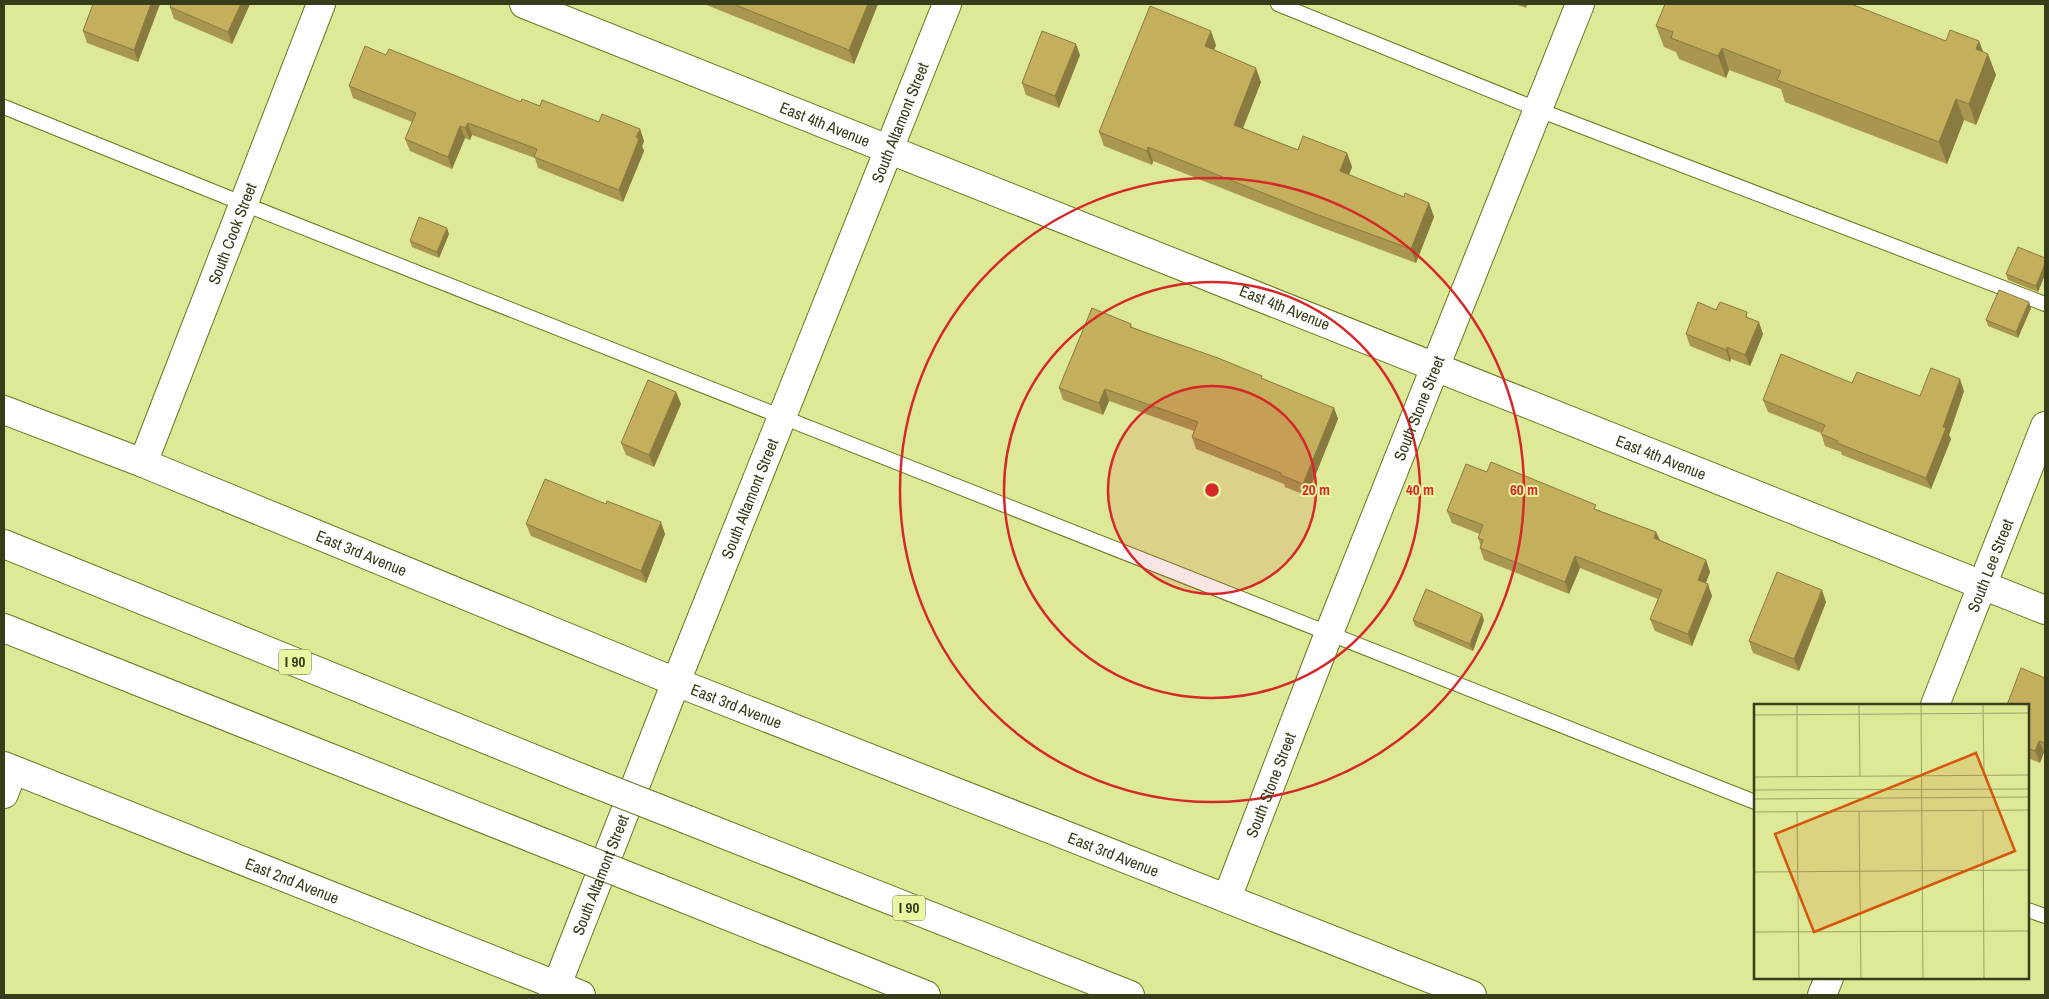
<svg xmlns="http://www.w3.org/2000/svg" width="2049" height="999" viewBox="0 0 2049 999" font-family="'Archivo Narrow',sans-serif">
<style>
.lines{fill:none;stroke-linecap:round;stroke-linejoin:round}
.service-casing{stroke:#6c7520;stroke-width:16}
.minor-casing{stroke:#6c7520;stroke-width:30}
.tertiary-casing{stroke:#6c7520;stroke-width:30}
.secondary-casing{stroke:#6c7520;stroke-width:30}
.motorway-casing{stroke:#6c7520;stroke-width:30}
.service{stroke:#fff;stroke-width:14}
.minor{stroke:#fff;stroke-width:28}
.tertiary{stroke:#fff;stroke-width:28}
.secondary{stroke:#fff;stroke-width:28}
.motorway{stroke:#fff;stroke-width:28}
.motorway-bridge-casing{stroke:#6c7520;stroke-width:30;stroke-linecap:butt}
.motorway-bridge{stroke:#fff;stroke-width:28}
.wall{fill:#a9964f}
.shaded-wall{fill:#897a40}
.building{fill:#c4af5c;stroke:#897a40}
.ring{fill:none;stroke:#d62828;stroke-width:2.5}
.labels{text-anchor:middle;stroke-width:4;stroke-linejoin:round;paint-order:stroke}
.shield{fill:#eaf6a2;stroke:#6d7443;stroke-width:1}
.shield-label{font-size:15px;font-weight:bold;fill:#373c1a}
.street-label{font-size:16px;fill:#373c1a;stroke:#eaf6a2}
.inset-road{fill:none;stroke:#9ba464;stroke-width:1}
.view{fill:#d6560d;fill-opacity:0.15;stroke:#d6560d;stroke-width:2.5}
.inset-edge{fill:none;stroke:#373c1a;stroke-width:2.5}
.centre{fill:#d62828;stroke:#eaf6a2;stroke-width:2.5}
.ring-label{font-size:15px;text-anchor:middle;font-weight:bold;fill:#d62828;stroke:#eaf6a2;stroke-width:4;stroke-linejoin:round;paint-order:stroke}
</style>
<rect width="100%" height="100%" fill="#dde996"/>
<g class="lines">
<!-- service casing -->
<g class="service-casing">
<g id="service">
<path d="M1278 4 1539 110 2045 304"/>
<path d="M4 107 244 204 1755 802"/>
<path d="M2028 910 2045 916"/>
</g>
</g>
<!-- minor casing -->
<g class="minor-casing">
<g id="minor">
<path id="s1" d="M524 4 2045 610"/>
<path id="s2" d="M143 463 321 4"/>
<path id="s3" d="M1935 705 2045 426"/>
<path d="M4 794 13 770"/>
<path id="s4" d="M1227 898 1329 633 1580 4"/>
<path d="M1822 995 1829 978"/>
</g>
</g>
<!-- tertiary casing -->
<g class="tertiary-casing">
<g id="tertiary">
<path id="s5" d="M4 766 581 995"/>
<path id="s6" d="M553 995 676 682 947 4"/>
</g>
</g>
<!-- secondary casing -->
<g class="secondary-casing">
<g id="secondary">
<path id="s7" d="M4 410 143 463 676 682 1472 995"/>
</g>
</g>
<!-- motorway casing -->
<g class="motorway-casing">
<g id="motorway">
<path d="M4 544 586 780"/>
<path d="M4 628 557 848"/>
<path d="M688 820 1130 995"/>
<path d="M658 888 926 995"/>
</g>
</g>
<!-- service -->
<use href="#service" class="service"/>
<!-- minor -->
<use href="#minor" class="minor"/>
<!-- tertiary -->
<use href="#tertiary" class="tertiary"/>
<!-- secondary -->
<use href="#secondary" class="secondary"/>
<!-- motorway -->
<use href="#motorway" class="motorway"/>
<!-- motorway-bridge casing -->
<g class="motorway-bridge-casing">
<g id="motorway-bridge">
<path d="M586 780 688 820"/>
<path d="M557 848 658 888"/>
</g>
</g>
<!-- motorway-bridge -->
<use href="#motorway-bridge" class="motorway-bridge"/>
</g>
<!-- wall -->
<g class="wall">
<path d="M93 4H160L138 62 87 43 83 31Z"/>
<path d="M250 4 232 44 174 19 170 7Z"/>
<path d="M704 4H878L854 64Z"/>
<path d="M1515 4H1528L1526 8Z"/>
<path d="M1656 26 1946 41H1979L1983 52 1996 75 1976 125 1964 120 1947 164 1785 102 1781 89 1729 70 1726 78 1679 59 1676 52 1664 47Z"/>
<path d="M1216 45 1214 50 1261 82 1243 128 1298 150 1347 153 1352 167 1349 175 1404 197 1429 203 1434 217 1416 263 1318 226 1153 161 1152 165 1104 146 1099 132Z"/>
<path d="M386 55 521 102 599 122 640 129 644 141 642 146 644 151 623 202 538 168 535 158 472 135 470 140 465 138 452 169 410 151 405 139 412 122 353 98 349 86Z"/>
<path d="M1080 55 1059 108 1026 95 1022 83Z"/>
<path d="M449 234 439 258 412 247 410 241Z"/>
<path d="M2045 258 2038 292 2008 280 2006 274Z"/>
<path d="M2031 308 2018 338 1988 326 1986 320Z"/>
<path d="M1716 310 1749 318 1763 334 1750 366 1731 359 1730 362 1690 346 1686 334Z"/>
<path d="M1131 324 1132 327 1334 408 1338 419 1307 496 1285 487 1284 484 1196 449 1192 437 1194 431 1109 401 1103 415 1063 400 1059 388Z"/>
<path d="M1964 391 1949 435 1951 439 1931 489 1842 455 1841 452 1825 446 1821 433 1768 412 1763 400 1920 396Z"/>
<path d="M676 392 681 404 654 467 626 455 621 443Z"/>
<path d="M1487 472 1598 510 1656 532 1660 540 1706 560 1710 572 1706 583 1712 596 1692 646 1655 631 1650 619 1658 599 1580 568 1569 594 1484 560 1480 548 1481 546 1478 538 1480 534 1452 523 1447 511Z"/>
<path d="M526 524 665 534 646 583 531 536Z"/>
<path d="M1826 602 1799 671 1753 653 1749 641Z"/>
<path d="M1413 620H1484L1473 651 1415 626Z"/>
<path d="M2045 678V753L2044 752 2040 763 2028 758V705Z"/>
</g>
<!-- shaded-wall -->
<g class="shaded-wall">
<path d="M151 4H160L138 62 134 50Z"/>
<path d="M241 4H250L232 44 228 32Z"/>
<path d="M868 4H878L854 64 849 50Z"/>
<path d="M1211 31 1216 45 1210 60 1205 46Z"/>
<path d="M1979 41 1986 59 1988 54 1996 75 1976 125 1969 104 1976 49Z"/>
<path d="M1076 44 1080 55 1059 108 1055 96Z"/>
<path d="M1722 48 1729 70 1726 78 1718 56Z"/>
<path d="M1256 68 1261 82 1239 138 1234 125Z"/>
<path d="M1956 99 1964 120 1947 164 1939 142Z"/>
<path d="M468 123 472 135 470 140 465 128Z"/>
<path d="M460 126 465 138 452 169 448 157Z"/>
<path d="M640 129 644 141 642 146 644 151 623 202 619 190Z"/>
<path d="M1148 147 1153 161 1152 165 1147 151Z"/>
<path d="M1347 153 1352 167 1345 185 1340 171Z"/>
<path d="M1429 203 1434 217 1416 263 1411 249Z"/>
<path d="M447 228 449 234 439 258 437 252Z"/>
<path d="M2045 264V275L2038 292 2036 286Z"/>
<path d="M2029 302 2031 308 2018 338 2016 332Z"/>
<path d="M1759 322 1763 334 1750 366 1745 355Z"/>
<path d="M1727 347 1731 359 1730 362 1726 350Z"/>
<path d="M1960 379 1964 391 1949 435 1951 439 1931 489 1926 478Z"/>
<path d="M1105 389 1109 401 1103 415 1099 403Z"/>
<path d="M676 392 681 404 654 467 649 455Z"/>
<path d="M1334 408 1338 419 1307 496 1303 484Z"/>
<path d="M661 522 665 534 646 583 641 571Z"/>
<path d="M1656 532 1661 543 1654 538Z"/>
<path d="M1575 556 1580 568 1569 594 1565 582Z"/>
<path d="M1706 560 1710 572 1702 592 1698 580Z"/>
<path d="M1708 584 1712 596 1692 646 1688 634Z"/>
<path d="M1822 590 1826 602 1799 671 1794 659Z"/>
<path d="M1482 614 1484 620 1473 651 1470 644Z"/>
<path d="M2039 741 2044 752 2040 763 2035 751Z"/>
</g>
<!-- building -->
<g class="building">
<path d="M93 4H151L134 50 83 31Z"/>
<path d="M171 4H241L228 32 170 7Z"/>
<path d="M733 4H868L849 50Z"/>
<path d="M1665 4H1851L1946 41 1950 30 1979 41 1976 49 1988 54 1969 104 1956 99 1939 142 1777 80 1781 71 1722 48 1718 56 1671 38 1673 32 1656 26Z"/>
<path d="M1150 6 1211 31 1205 46 1256 68 1234 125 1298 150 1303 136 1347 153 1340 171 1404 197 1405 193 1429 203 1411 249 1313 213 1148 147 1147 151 1099 132Z"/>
<path d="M1042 31 1076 44 1055 96 1022 83Z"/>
<path d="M365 46 386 55 389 49 521 102 522 99 540 106 542 100 599 122 602 114 640 129 636 137 639 139 619 190 534 157 537 149 468 123 465 128 460 126 448 157 405 139 416 113 349 86Z"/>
<path d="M419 217 447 228 437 252 410 241Z"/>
<path d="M2018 247 2045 258V264L2036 286 2006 274Z"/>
<path d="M1999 290 2029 302 2016 332 1986 320Z"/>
<path d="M1698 302 1716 310 1720 302 1747 312 1746 317 1759 322 1745 355 1727 347 1726 350 1686 334Z"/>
<path d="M1092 308 1131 324 1130 327 1218 358 1262 376 1261 378 1334 408 1303 484 1281 475V473L1192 437 1198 422 1105 389 1099 403 1059 388Z"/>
<path d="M1781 354 1852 383 1857 372 1920 396 1931 368 1960 379 1943 427 1946 428 1926 478 1837 443 1838 441 1821 434 1825 425 1763 400Z"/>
<path d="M648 380 676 392 649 455 621 443Z"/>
<path d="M1491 462 1596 505 1594 509 1656 532 1654 538 1706 560 1698 580 1708 584 1688 634 1650 619 1662 590 1575 556 1565 582 1480 548 1483 540 1478 538 1483 525 1447 511 1466 464 1487 472Z"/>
<path d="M545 479 606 504 607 501 661 522 641 571 526 524Z"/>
<path d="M1777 572 1822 590 1794 659 1749 641Z"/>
<path d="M1426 589 1482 614 1470 644 1413 620Z"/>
<path d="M2021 668 2045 678V743L2039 741 2035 751 2028 748V705H2007Z"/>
</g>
<!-- distance rings -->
<circle cx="1212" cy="490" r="104" fill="#d62828" fill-opacity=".12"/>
<g class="ring">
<circle cx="1212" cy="490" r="104"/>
<circle cx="1212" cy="490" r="208"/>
<circle cx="1212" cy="490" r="312"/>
</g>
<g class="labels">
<!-- shield labels -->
<g class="shield">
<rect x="279" y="649.5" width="32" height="25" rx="4"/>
<rect x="893" y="895.5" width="32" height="25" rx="4"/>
</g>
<g class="shield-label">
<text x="295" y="667">I 90</text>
<text x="909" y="913">I 90</text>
</g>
<!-- street labels -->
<g class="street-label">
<text dy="6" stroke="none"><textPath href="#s1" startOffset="324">East 4th Avenue</textPath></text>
<text dy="6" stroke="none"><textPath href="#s6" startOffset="939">South Altamont Street</textPath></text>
<text dy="6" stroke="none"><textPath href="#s2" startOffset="246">South Cook Street</textPath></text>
<text dy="6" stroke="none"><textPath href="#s1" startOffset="819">East 4th Avenue</textPath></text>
<text dy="6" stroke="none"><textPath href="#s4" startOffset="526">South Stone Street</textPath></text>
<text dy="6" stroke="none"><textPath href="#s1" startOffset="1224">East 4th Avenue</textPath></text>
<text dy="6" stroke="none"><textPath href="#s6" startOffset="534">South Altamont Street</textPath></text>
<text dy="6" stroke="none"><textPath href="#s7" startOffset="385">East 3rd Avenue</textPath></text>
<text dy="6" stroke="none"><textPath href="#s3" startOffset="150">South Lee Street</textPath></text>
<text dy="6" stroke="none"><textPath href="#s7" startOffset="790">East 3rd Avenue</textPath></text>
<text dy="6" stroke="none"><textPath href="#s4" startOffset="121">South Stone Street</textPath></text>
<text dy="6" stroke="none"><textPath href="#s7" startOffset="1195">East 3rd Avenue</textPath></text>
<text dy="6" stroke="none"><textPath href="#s6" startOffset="129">South Altamont Street</textPath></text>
<text dy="6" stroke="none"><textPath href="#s5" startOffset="310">East 2nd Avenue</textPath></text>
</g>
</g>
<!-- overview -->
<g transform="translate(1754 704)">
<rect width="275" height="275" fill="#dde996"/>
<path class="inset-road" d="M43 0V73M105 0 106 72M167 0 169 275M229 0 230 72M0 11 275 9M0 73 275 71M0 86 275 85M0 95 275 93M43 107 45 275M105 107 107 275M229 107 230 275M0 108 275 106M0 168 275 166M0 228 275 227"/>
<path class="view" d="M222 49 261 147 60 228 21 130Z"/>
<rect width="275" height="275" class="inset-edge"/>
</g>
<circle cx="1212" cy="490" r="8" class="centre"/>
<g class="ring-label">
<text x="1316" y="495">20 m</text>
<text x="1420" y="495">40 m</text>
<text x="1524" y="495">60 m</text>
</g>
<!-- border -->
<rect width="2049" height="999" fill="none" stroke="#373c1a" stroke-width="10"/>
</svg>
